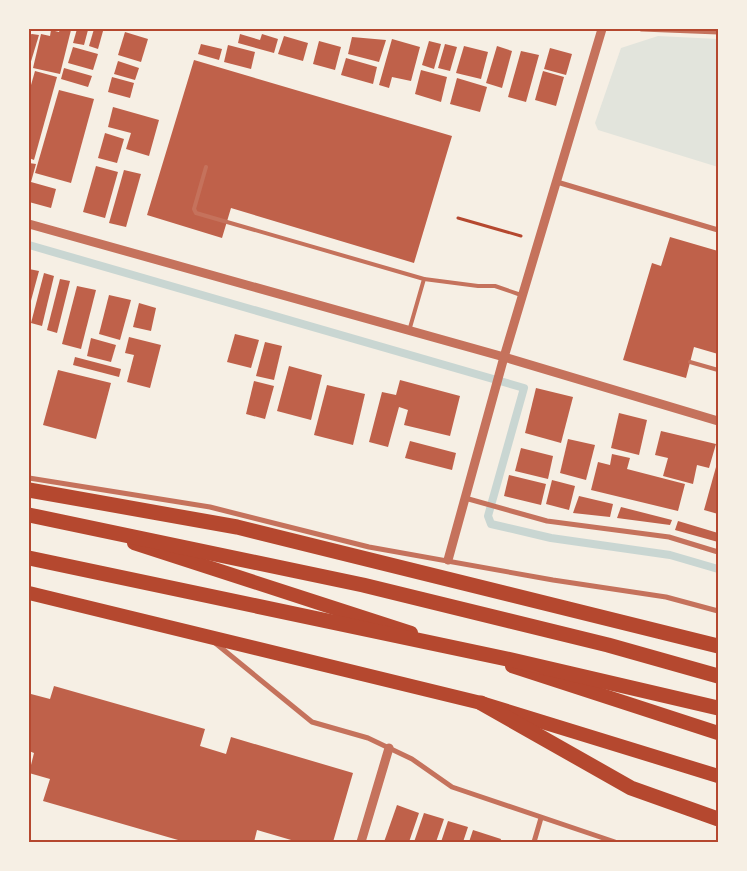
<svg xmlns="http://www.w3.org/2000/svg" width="747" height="871" viewBox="0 0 747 871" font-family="Barlow,sans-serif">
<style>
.green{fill:#e2e4dc}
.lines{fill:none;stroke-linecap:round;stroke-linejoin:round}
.stream{stroke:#c9d6d2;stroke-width:8}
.building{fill:#bf614a}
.path{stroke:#b5482f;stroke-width:3}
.service{stroke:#c5725c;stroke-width:4}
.minor{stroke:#c5725c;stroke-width:5}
.tertiary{stroke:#c5725c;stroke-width:9}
.trunk{stroke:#b5482f;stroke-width:14}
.motorway{stroke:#b5482f;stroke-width:15}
.neatline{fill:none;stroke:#b5482f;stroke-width:2}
</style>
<rect width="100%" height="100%" fill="#f6efe4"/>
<!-- green -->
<path class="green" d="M658 36 718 39V167L598 130 595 123 621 48Z"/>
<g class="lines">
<!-- stream -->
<path class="stream" d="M29 245 524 388 488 516 491 524 551 538 670 555 718 569"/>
</g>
<!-- building -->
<g class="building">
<path d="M60 29 71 30 60 74 33 68 41 34 50 36 51 30 59 32Z"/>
<path d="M77 29 88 30 84 45 73 43Z"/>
<path d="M94 29 103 31 98 49 89 46Z"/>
<path d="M125 32 148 39 141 62 118 55Z"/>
<path d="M32 34 39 35 29 68V35Z"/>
<path d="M240 34 260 40 262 34 278 39 274 53 238 43Z"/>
<path d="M284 36 308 43 303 61 278 54Z"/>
<path d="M352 37 386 40 379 62 348 54Z"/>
<path d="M392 39 420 47 411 81 392 77 389 88 379 85Z"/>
<path d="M319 41 341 47 335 70 313 64Z"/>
<path d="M429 41 441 44 434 69 422 65Z"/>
<path d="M201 44 222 49 219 60 198 54Z"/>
<path d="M445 44 457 47 450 71 438 68Z"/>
<path d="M228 45 255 52 251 69 224 62Z"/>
<path d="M464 46 488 52 481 79 456 73Z"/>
<path d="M497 46 512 51 502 88 486 83Z"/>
<path d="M73 47 98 54 93 70 68 63Z"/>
<path d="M550 48 572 54 566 75 544 69Z"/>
<path d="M521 51 539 55 526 102 508 97Z"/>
<path d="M346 58 377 67 373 84 341 75Z"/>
<path d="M194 60 452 136 414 263 231 208 222 238 147 215Z"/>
<path d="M118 61 139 68 135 80 114 74Z"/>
<path d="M64 68 92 76 88 87 61 79Z"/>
<path d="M421 70 447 77 441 102 415 94Z"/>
<path d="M35 71 57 77 34 160 29 158V92Z"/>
<path d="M543 71 564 77 556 106 535 100Z"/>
<path d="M112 77 134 83 130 98 108 92Z"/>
<path d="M457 78 487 87 480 112 450 104Z"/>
<path d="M59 90 94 99 71 183 35 173Z"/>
<path d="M113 107 159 120 149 156 126 149 131 133 108 127Z"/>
<path d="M105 133 124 139 117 163 98 158Z"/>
<path d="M29 163 36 164 31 182 56 189 51 208 29 202Z"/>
<path d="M96 166 118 172 105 218 83 212Z"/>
<path d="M124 170 141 174 126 227 109 223Z"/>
<path d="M670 237 718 251V354L694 347 686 378 623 360 652 263 661 266Z"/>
<path d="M29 269 39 271 29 308Z"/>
<path d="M44 273 54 276 42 326 31 323Z"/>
<path d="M60 279 70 281 57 333 47 330Z"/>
<path d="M77 286 96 290 81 349 62 344Z"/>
<path d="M109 295 131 300 120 340 99 334Z"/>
<path d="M139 303 156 308 151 331 133 327Z"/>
<path d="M235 334 259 340 251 368 227 362Z"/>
<path d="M129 337 161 345 150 388 127 382 134 355 125 353Z"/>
<path d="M91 338 116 345 111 362 87 356Z"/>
<path d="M265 342 282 346 274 380 256 376Z"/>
<path d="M75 357 121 369 119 377 73 365Z"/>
<path d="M289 366 322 375 311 420 277 411Z"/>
<path d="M58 370 111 383 96 439 43 425Z"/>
<path d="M400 380 460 396 450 436 404 425 408 410 399 407 388 447 369 442 382 392 396 395Z"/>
<path d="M254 381 274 386 265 419 246 414Z"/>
<path d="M327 385 365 394 353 445 314 435Z"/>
<path d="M536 388 573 397 561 443 525 433Z"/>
<path d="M619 413 647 420 639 455 611 448Z"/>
<path d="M661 431 716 444 709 468 697 465 693 484 663 476 668 458 655 455Z"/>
<path d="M568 439 595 445 586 480 560 473Z"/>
<path d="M410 441 456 453 452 470 405 458Z"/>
<path d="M521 448 553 456 548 479 515 471Z"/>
<path d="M612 454 630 458 627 469 685 484 678 511 591 490 598 462 610 465Z"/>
<path d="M716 467 718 468V514L704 510Z"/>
<path d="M509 475 546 484 541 505 504 496Z"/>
<path d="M552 480 575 486 569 510 546 504Z"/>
<path d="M579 496 613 504 610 517 573 513Z"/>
<path d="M621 507 672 520 670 525 617 518Z"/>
<path d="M678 521 718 533V542L675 530Z"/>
<path d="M54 686 205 729 200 746 226 754 231 737 353 773 333 842H298L257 830 254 842H185L43 801 50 779 29 773 34 753 29 751V700L31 694 50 699Z"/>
<path d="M397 805 419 813 409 842H384Z"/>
<path d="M424 813 444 819 436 842H414Z"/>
<path d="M448 821 468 827 463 842H441Z"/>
<path d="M473 830 501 839 500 842H469Z"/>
</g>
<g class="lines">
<!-- path -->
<path class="path" d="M458 218 521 236"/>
<!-- service -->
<g class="service">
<path d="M206 167 194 209 196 213 424 279"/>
<path d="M409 331 424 279 478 286H495L521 295"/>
<path d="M690 362 718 370"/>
</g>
<!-- minor -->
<g class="minor">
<path d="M642 29 718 32"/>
<path d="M557 182 718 230"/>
<path d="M29 478 210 507 369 547 553 580 666 597 718 611"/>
<path d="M465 498 547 521 669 537 718 552"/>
<path d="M214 642 312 722 368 738 412 759 452 787 615 842"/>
<path d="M534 842 541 818"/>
</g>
<!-- tertiary -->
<g class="tertiary">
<path d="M29 224 504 357 718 421"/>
<path d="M448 560 504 357 602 29"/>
<path d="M361 842 389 748"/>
</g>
<!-- trunk -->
<g class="trunk">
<path d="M134 543 411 633"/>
<path d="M29 593 481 703 718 776"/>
<path d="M512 666 718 733"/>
</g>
<!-- motorway -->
<g class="motorway">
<path d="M29 490 237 527 718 646"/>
<path d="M29 515 363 585 608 645 718 676"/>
<path d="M29 558 512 660 718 708"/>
<path d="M481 703 631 788 718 819"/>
</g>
</g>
<!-- border -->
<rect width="747" height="871" fill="none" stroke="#f6efe4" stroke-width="60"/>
<rect x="30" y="30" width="687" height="811" class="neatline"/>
</svg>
